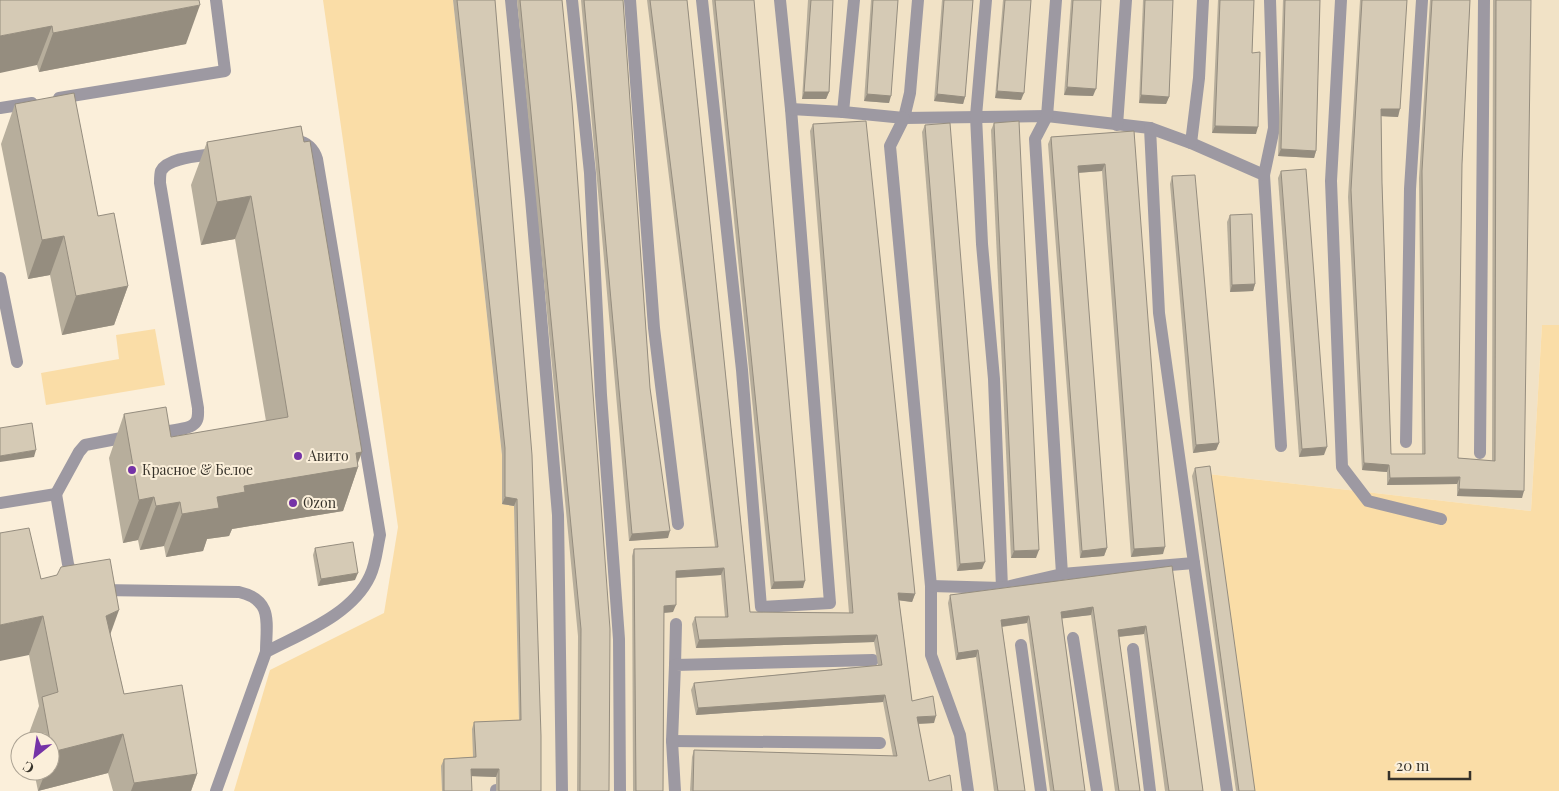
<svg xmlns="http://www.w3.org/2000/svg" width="1559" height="791" viewBox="0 0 1559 791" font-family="'Playfair Display',serif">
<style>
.built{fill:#f1e2c6}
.green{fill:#fadda7}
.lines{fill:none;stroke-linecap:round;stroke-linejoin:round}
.service{stroke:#9d99a2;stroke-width:12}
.wall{fill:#b7ae9c}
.shaded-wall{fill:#958d7f}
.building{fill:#d5cab5;stroke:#958d7f}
.poi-dot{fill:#7533a7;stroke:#fbefda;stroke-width:2}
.labels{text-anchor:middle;stroke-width:4;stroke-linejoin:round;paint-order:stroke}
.poi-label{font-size:14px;fill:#36322a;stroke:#fbefda;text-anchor:start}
</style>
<rect width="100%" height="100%" fill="#fbefda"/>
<!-- built -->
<path class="built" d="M453 0H1559V325H1542L1531 511 1208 474 1252 791H442L441 766 472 729 502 504V455Z"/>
<!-- green -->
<g class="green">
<path d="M323 0H453L502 455V504L514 506 519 727 474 764 441 766 442 791H234L270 670 384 613 398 527Z"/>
<path d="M1542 325H1559V791H1252L1208 474 1531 511Z"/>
<path d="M155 329 165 385 46 405 41 373 119 359 116 335Z"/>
</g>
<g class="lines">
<!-- service -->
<g class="service">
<path d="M511 0 531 199 558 515 562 791"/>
<path d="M572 0 590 173 601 395 619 639 620 791"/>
<path d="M630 0 654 328 678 524"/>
<path d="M702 0 742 370 761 607 830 603 791 109 780 0"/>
<path d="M918 0 910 93 904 118 1047 116 1150 128 1159 313 1194 563"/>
<path d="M986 0 976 116 982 244 994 379 1002 588"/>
<path d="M1341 0 1331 181 1342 467 1368 501 1441 519"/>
<path d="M59 98 225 71 216 0"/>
<path d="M0 108 32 103"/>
<path d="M791 109 843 112 904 118 890 146 931 586V655L960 735 968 791"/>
<path d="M843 112 854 0"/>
<path d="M1117 125 1126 0"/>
<path d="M1150 128 1191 143 1264 175 1281 446"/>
<path d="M1191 143 1199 78 1203 0"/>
<path d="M1264 175 1274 128 1270 0"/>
<path d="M0 278 17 362"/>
<path d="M155 433C164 431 188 430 194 424 199 420 198 414 198 408L160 183C160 179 160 174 161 171 168 157 203 156 218 153"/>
<path d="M1406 442 1410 189 1422 0"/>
<path d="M1480 453 1484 0"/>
<path d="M56 494 79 452 85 445 132 436"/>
<path d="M0 503 56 494 68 564 72 575 78 580"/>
<path d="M1062 574 1194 563 1227 791"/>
<path d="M931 586 1002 588 1062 574 1035 139 1047 116 1056 0"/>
<path d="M100 590 239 592C274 600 266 624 266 652"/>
<path d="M1073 638 1097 791"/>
<path d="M1021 645 1041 791"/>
<path d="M1133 649 1150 791"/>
<path d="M675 665 676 624"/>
<path d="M672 741 880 743"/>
<path d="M216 791 266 652C302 633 352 615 370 576 376 564 377 548 380 535L317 159C314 149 307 142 297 141"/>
<path d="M496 791V790"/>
<path d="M675 791 672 741 675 665 873 660"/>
</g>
</g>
<!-- wall -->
<g class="wall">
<path d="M0 0 186 44 39 72 37 65Z"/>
<path d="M453 0H495L541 791H496V777L471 776 472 791H442L441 766 444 759 473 757 472 729 474 722 519 720 514 506 502 504V455Z"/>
<path d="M517 0H562L609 791H577L578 636Z"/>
<path d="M581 0H623L650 388 668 538 629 541Z"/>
<path d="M647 0H687L750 612 849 613 810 131 813 124 915 594 912 602 899 600 912 701 934 723 918 724 929 781 952 791H690L692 757 694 750 893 756 883 702 696 715 691 690 694 683 878 665 874 642 696 648 692 624 695 617H725L721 575 676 578 673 612 664 613 663 791H633L632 556 634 549 715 547Z"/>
<path d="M712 0H754L803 588 771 589Z"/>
<path d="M808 0H833L829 92 826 99H802Z"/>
<path d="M871 0H898L889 103 864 101Z"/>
<path d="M942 0H973L965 97 963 104 934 101Z"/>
<path d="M1003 0H1031L1021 100 995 98Z"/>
<path d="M1071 0H1101L1093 96 1064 95Z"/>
<path d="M1143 0H1173L1169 97 1166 104 1139 103Z"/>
<path d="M1218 0H1254L1252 53 1256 134 1212 133Z"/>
<path d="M1283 0H1320L1316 151 1314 158 1278 156Z"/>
<path d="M1360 0H1407L1398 117 1381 116 1382 183 1391 454H1422L1419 178 1430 0H1470L1462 164 1458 458 1492 461 1493 0H1531L1522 498 1457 496V484L1387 485V472L1362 470 1348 197Z"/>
<path d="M15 104 98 216 128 286 114 325 62 335 50 275 28 279 1 144Z"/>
<path d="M994 123 1036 558H1011L991 130Z"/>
<path d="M925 125 982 569 957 571 922 132Z"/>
<path d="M301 126 358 467 343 511 232 529 229 536 207 539 203 551 166 557 164 546 140 550 138 540 123 543 109 458 124 414 171 437 266 421 235 239 201 245 191 185 207 142Z"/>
<path d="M1134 131 1163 554 1131 557 1102 171 1078 173 1107 548 1104 556 1080 558 1048 144 1051 137Z"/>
<path d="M1281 171 1324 455 1299 457 1278 178Z"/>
<path d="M1172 176 1219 443 1216 450 1193 453 1170 184Z"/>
<path d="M1230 215 1255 284 1253 291 1230 292 1227 222Z"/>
<path d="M1195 468 1255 791H1236L1192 476Z"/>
<path d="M315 548 355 580 318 586 313 555Z"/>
<path d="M1172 566 1203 791H1165L1144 634 1119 637 1140 791H1115L1091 615 1062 618 1085 791H1050L1027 623 1002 627 1025 791H994L976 657 956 660 948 603 950 595Z"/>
<path d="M41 579 110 633 124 694 197 774 191 791H113L108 773 38 791 34 771H50V741H29L28 736 39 706 29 655Z"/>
</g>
<!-- shaded-wall -->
<g class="shaded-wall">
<path d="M200 5 186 44 39 72 53 33Z"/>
<path d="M52 26 37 65 0 73V36Z"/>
<path d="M1067 87 1096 89 1093 96 1064 95Z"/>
<path d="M997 91 1024 93 1021 100 995 98Z"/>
<path d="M804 92H829L826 99H802Z"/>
<path d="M867 94 891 96 889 103 864 101Z"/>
<path d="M937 94 965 97 963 104 934 101Z"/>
<path d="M1141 95 1169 97 1166 104 1139 103Z"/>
<path d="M1381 109H1400L1398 117 1379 116Z"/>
<path d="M1215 126 1258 127 1256 134 1212 133Z"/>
<path d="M1281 149 1316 151 1314 158 1278 156Z"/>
<path d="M1105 164 1102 171 1075 173 1078 166Z"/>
<path d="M251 196 235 239 201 245 217 202Z"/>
<path d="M64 236 50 275 28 279 42 240Z"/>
<path d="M1255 284 1253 291 1230 292 1232 285Z"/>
<path d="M128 286 114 325 62 335 76 296Z"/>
<path d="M1219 443 1216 450 1193 453 1196 445Z"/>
<path d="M1327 447 1324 455 1299 457 1302 449Z"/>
<path d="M36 450 34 457 0 462V456Z"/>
<path d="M362 452 356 468 358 467 343 511 232 529 229 536 207 539 203 551 166 557 182 514 217 497 244 486 356 453Z"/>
<path d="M1364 463 1389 465 1387 472 1362 470Z"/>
<path d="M1460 477 1457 484 1387 485 1390 478Z"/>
<path d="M1459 489 1524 491 1522 498 1457 496Z"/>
<path d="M154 497 138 540 123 543 139 500Z"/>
<path d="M505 497 517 499 514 506 502 504Z"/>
<path d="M180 502 164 546 140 550 156 506Z"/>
<path d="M670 531 668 538 629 541 632 534Z"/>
<path d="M1165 547 1163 554 1131 557 1134 549Z"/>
<path d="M1107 548 1104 556 1080 558 1082 551Z"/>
<path d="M1039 550 1036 558H1011L1014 551Z"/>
<path d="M985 562 982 569 957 571 960 564Z"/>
<path d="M724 568 721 575 673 578 676 571Z"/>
<path d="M358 573 355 580 318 586 321 579Z"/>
<path d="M805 581 803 588 771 589 774 582Z"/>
<path d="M898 593 915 594 912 602 896 600Z"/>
<path d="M676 605 673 612 661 613 664 606Z"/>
<path d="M1093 607 1091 615 1058 619 1061 612Z"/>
<path d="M119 610 105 649 106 616Z"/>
<path d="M43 616 29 655 0 661V625Z"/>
<path d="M1029 616 1027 623 999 627 1001 620Z"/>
<path d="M1146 626 1144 634 1116 637 1118 630Z"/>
<path d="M877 635 874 642 696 648 699 640Z"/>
<path d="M978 650 976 657 956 660 958 653Z"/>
<path d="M885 695 883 702 696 715 698 708Z"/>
<path d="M936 716 934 723 914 724 917 717Z"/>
<path d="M123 734 108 773 38 791 46 771H50V759L52 752Z"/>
<path d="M471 769H499L496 777 469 776Z"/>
<path d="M197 774 191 791H131L134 783Z"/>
</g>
<!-- building -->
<g class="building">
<path d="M0 0H199L200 5 53 33 52 26 0 36Z"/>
<path d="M457 0H495L532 455 541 736V791H499V769H471L472 791H444V759L476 757 474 722 521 720 517 499 505 497V448Z"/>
<path d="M520 0H562L572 102 610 629 609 791H580L581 629Z"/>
<path d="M584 0H623L650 388 670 531 632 534Z"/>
<path d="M650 0H687L750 612 853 613 813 124 866 121 915 594 898 593 912 701 933 696 936 716 917 717 929 781 950 775 952 791H693L694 750 897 756 885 695 698 708 694 683 882 665 877 635 699 640 695 617H728L724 568 676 571V605L664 606 663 791H636L634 549 718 547Z"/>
<path d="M715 0H754L805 581 774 582Z"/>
<path d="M811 0H833L829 92H804Z"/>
<path d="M873 0H898L891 96 867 94Z"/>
<path d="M944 0H973L965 97 937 94Z"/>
<path d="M1005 0H1031L1024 93 997 91Z"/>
<path d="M1073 0H1101L1096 89 1067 87Z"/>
<path d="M1145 0H1173L1169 97 1141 95Z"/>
<path d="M1220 0H1254L1252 53 1260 52 1258 127 1215 126Z"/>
<path d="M1285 0H1320L1316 151 1281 149Z"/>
<path d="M1362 0H1407L1400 109H1381L1382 183 1391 454H1425L1422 171 1432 0H1470L1462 164 1458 458 1495 461 1496 0H1531L1524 491 1459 489 1460 477 1390 478 1389 465 1364 463 1351 190Z"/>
<path d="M74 93 98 216 114 213 128 286 76 296 64 236 42 240 15 104Z"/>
<path d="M1019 121 1039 550 1014 551 994 123Z"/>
<path d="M950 123 985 562 960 564 925 125Z"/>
<path d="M301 126 304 142 310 141 362 452 356 453 358 467 244 486 245 492 217 497 219 508 182 514 180 502 156 506 154 497 139 500 124 414 166 407 171 437 288 417 251 196 217 202 207 142Z"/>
<path d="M1134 131 1165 547 1134 549 1105 164 1078 166 1107 548 1082 551 1051 137Z"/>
<path d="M1306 169 1327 447 1302 449 1281 171Z"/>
<path d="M1195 175 1219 443 1196 445 1172 176Z"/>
<path d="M1252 214 1255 284 1232 285 1230 215Z"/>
<path d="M32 423 36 450 0 456V428Z"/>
<path d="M1210 466 1255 791H1239L1195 468Z"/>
<path d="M29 528 41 579 57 575 61 567 110 559 119 610 106 616 124 694 182 685 197 774 134 783 123 734 52 752 42 697 58 692 43 616 0 625V533Z"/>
<path d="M353 542 358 573 321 579 315 548Z"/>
<path d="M1172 566 1203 791H1169L1146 626 1118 630 1140 791H1119L1093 607 1061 612 1085 791H1054L1029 616 1001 620 1025 791H998L978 650 958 653 950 595Z"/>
</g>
<!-- markers -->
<g class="poi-dot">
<circle cx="298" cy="456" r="5"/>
<circle cx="132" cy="470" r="5"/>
<circle cx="293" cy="503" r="5"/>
</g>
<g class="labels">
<!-- poi labels -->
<g class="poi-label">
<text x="308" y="461">Авито</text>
<text x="142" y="475">Красное &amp; Белое</text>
<text x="303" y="508">Ozon</text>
</g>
</g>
<!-- north arrow -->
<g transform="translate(35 756) rotate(210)"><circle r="24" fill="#fbefda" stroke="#aca394"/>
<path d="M0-4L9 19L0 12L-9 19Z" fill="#7533a7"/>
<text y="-8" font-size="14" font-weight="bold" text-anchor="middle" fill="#36322a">С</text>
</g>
<!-- scale -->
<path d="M1389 771v8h81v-8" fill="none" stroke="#36322a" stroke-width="2.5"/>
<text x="1396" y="771" font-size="15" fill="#36322a" stroke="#fbefda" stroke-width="4" paint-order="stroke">20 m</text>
</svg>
